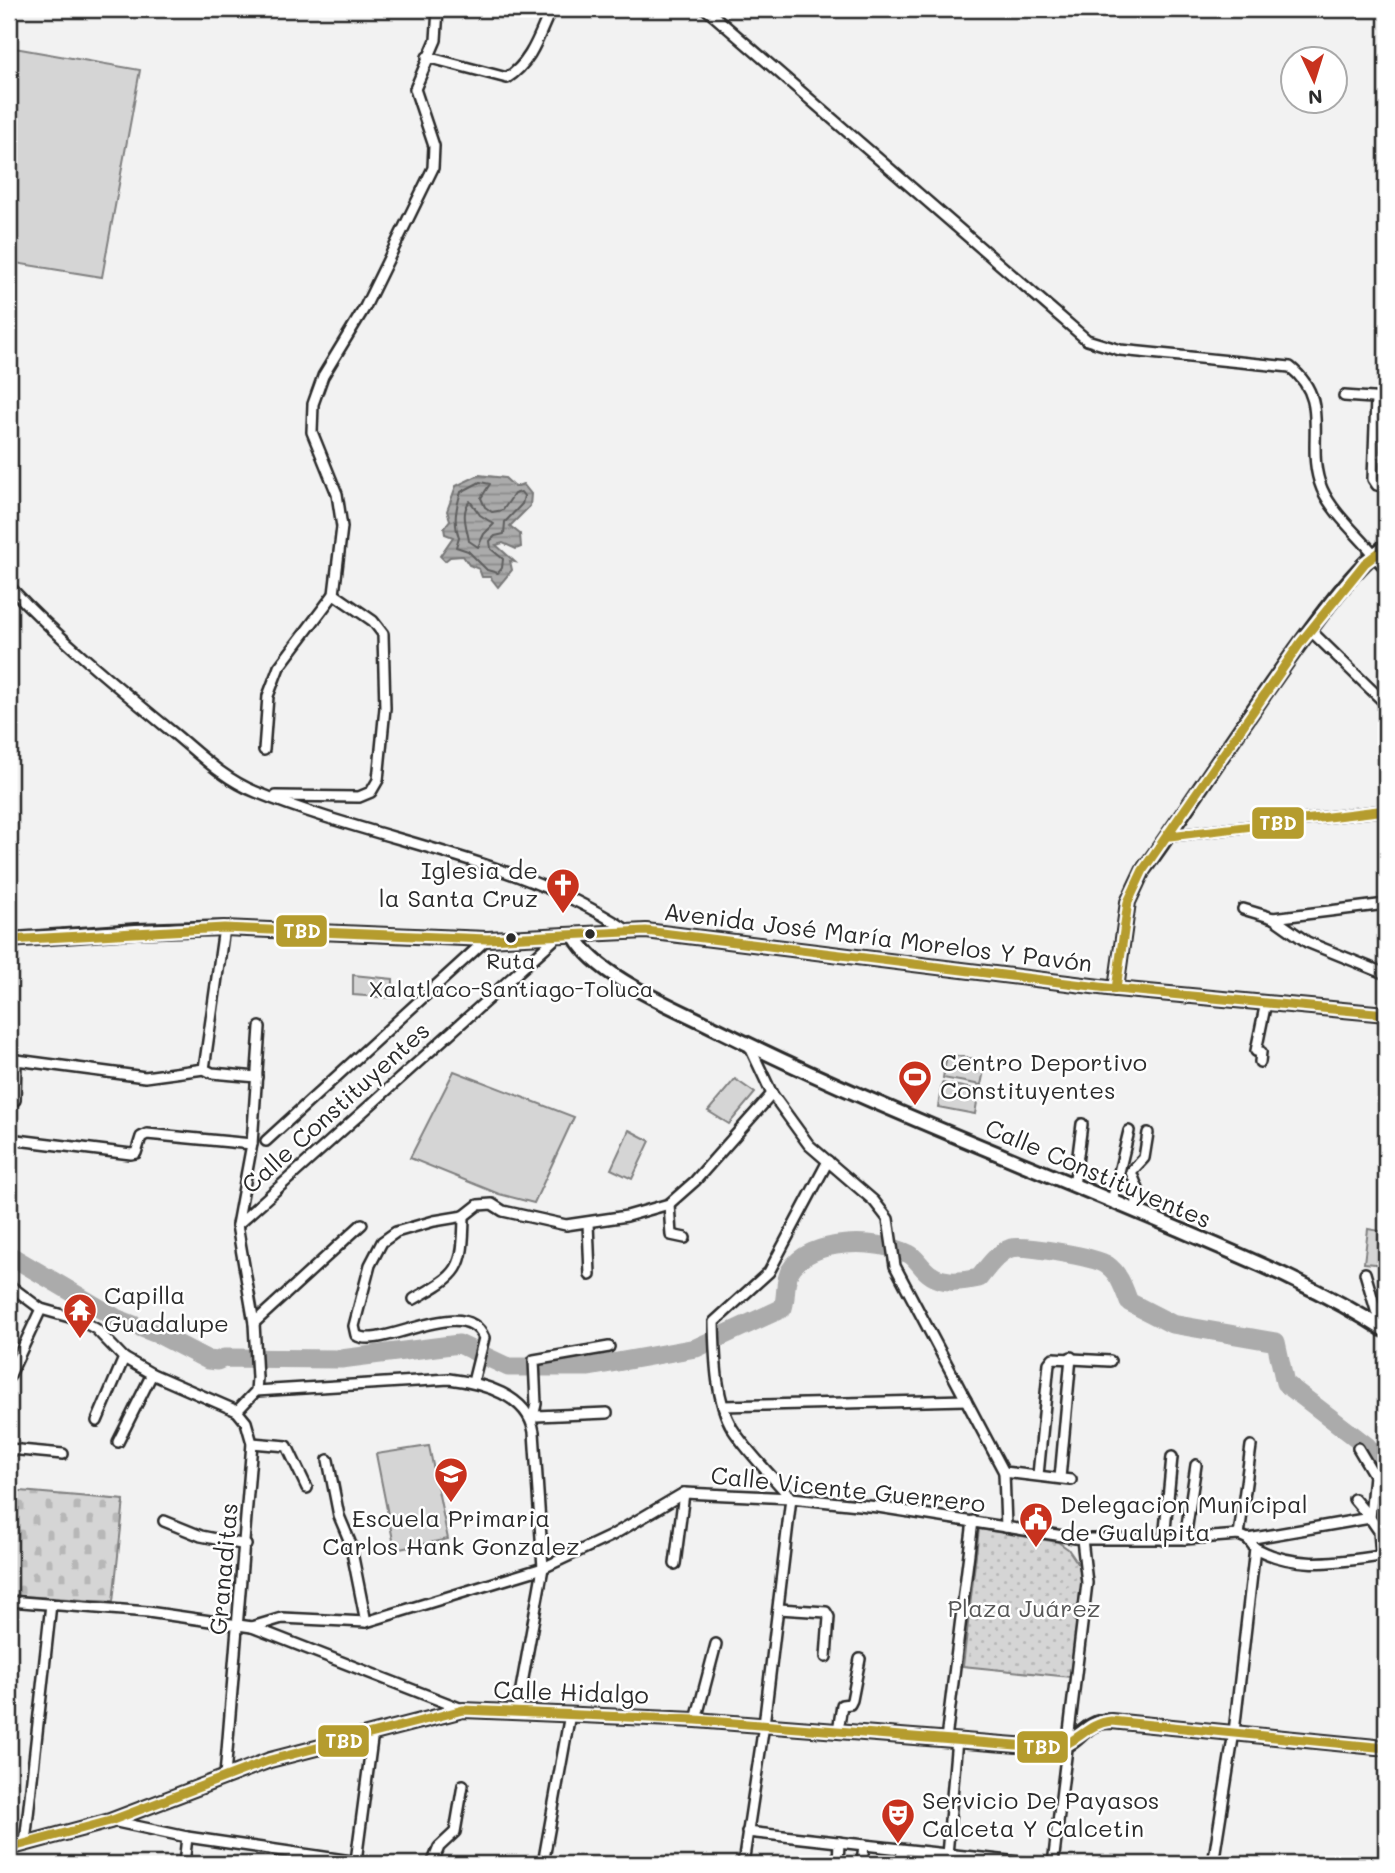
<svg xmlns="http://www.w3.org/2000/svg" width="1395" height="1873" viewBox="0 0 1395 1873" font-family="Mali,sans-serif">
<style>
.grass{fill:#d5d5d5;stroke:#808080;stroke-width:2}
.cemetery{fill:url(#cemetery-stones);stroke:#808080;stroke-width:2}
.park{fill:url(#park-dots);stroke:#808080;stroke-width:2}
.water{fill:url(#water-rules);stroke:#787878;stroke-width:2}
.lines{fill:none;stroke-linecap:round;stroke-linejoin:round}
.shore{stroke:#5e5e5e;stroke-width:2}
.river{stroke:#ababab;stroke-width:19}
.street-casing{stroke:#2b2b2b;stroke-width:14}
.secondary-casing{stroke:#2b2b2b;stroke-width:18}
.street{stroke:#fff;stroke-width:9}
.secondary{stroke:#fff;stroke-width:12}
.bus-1-casing{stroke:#fff;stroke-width:14}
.bus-1{stroke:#b59c2e;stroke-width:9}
.bus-dot{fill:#2b2b2b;stroke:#fff;stroke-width:2.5}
.labels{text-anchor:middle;stroke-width:5;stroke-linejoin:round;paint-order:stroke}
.bus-label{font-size:22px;fill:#2b2b2b;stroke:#fff}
.poi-label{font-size:24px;fill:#2b2b2b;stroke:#fff;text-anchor:start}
.street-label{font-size:24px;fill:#2b2b2b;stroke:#fff}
.park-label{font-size:24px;fill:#565656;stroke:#fff}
.line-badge{stroke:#fff;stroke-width:2.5}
.badge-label{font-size:19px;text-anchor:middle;font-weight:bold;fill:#fff}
</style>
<defs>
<pattern id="cemetery-stones" width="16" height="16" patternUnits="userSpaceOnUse" patternTransform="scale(1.75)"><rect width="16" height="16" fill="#d5d5d5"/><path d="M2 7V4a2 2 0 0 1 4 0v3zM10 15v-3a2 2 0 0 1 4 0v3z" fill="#b7b7b7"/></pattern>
<pattern id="park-dots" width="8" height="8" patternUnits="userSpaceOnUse" patternTransform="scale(1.75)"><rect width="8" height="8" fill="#d5d5d5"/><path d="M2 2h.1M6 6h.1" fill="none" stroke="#b7b7b7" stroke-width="1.8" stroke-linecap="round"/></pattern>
<pattern id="water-rules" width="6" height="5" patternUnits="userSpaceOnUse" patternTransform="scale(1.75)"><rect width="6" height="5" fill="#ababab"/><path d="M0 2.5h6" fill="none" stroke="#8b8b8b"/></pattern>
</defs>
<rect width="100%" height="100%" fill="#f2f2f2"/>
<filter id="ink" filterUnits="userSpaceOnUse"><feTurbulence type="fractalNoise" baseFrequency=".0143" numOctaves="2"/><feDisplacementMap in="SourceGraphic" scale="14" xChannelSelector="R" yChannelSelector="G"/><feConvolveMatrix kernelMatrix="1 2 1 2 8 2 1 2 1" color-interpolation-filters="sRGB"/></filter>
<g filter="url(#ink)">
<!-- grass -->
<g class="grass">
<path d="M9 47 140 70 102 277 9 262Z"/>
<path d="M353 975 393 979V998L353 995Z"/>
<path d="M947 1054 986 1061 981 1085 943 1078Z"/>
<path d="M454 1071 574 1117 534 1203 499 1194 410 1158Z"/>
<path d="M735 1079 755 1093 729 1124 708 1111Z"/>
<path d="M942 1083 979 1090 975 1114 938 1107Z"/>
<path d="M629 1130 650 1141 632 1179 611 1169Z"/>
<path d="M1368 1229 1386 1232V1265L1364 1263Z"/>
<path d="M429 1446 448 1539 395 1550 376 1454Z"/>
</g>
<!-- cemetery -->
<path class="cemetery" d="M9 1490 124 1500 113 1602 9 1595Z"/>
<!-- park -->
<path class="park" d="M979 1529 1058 1542 1068 1549 1083 1571 1070 1677 963 1666Z"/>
<!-- water -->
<path class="water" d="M479 475 505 478 515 487 523 484 531 494 530 506 510 526 520 534 521 547 516 549 503 543 496 545 515 562 510 561 512 570 498 587 490 577H482L479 569 469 565 463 556 450 557 445 561 440 556 453 537 445 534 444 528 450 520 447 511 456 486Z"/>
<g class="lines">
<!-- shore -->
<g class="shore">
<path d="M480 482 490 484 481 498 485 507 492 512 503 510 514 494 521 492 524 496 522 504 505 522 504 534 495 536 490 541 491 549 503 559 502 568 498 573 487 570 468 551 456 547 459 537C453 522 456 508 461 492Z"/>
<path d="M470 501 480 515 494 524 484 534 478 547 469 541C467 528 460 512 470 501Z"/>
</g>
<!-- river -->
<path class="river" d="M9 1255 116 1318 162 1336 208 1360 217 1361 224 1358 341 1359 459 1344 508 1367H589L696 1348 783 1308C787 1296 784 1281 790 1271 809 1238 877 1238 909 1254 915 1257 919 1264 924 1269 938 1285 960 1282 979 1278 987 1268 998 1252 1011 1248 1024 1245 1096 1257 1107 1265 1119 1273 1124 1289 1129 1302L1172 1324 1276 1342 1285 1383 1367 1446 1386 1472"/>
<!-- street casing -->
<g class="street-casing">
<g id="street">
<path d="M706 9 1087 340 1120 350 1290 367C1334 402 1303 444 1322 489 1332 512 1357 534 1373 553"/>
<path d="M427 57 507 78C532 62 539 35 551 9"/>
<path d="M1344 396 1386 399"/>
<path d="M1376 399 1373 479 1377 485 1386 487"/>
<path d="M9 586C58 638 115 685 171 731 198 753 223 779 256 792 378 842 516 857 627 930"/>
<path d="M1310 630 1386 704"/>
<path d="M264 750 268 696 279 667 334 594 342 527 337 494 312 432 313 404 323 376 365 307 433 168 434 146 415 89 436 40 438 9"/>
<path d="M276 796 359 797 371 792 378 780 385 708 383 634 373 621 334 594"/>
<path d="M1170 836 1386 810"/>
<path d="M1243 909 1273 918 1386 904"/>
<path d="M1273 918 1307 942 1386 974"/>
<path d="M749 1045 772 1094 809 1145 874 1201 888 1219 895 1266 1004 1472 1006 1527"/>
<path d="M9 1059 145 1077 204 1069 212 1073 257 1077"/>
<path d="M1260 1062 1261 1052 1256 1051 1266 1002"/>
<path d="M204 1069 224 928"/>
<path d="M9 1099 15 1100 16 1060"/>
<path d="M9 1139 131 1154 136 1153 141 1137 147 1134 252 1144"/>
<path d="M266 1141 487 939"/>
<path d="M1074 1186 1082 1124"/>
<path d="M1112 1201 1129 1131"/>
<path d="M669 1204 671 1235 685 1238"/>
<path d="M1136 1211 1138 1189 1131 1172 1144 1158 1148 1133"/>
<path d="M588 1223 590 1275"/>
<path d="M237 1225 557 937"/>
<path d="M1365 1273 1381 1327"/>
<path d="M9 1285 41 1309 80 1320 96 1329 124 1358 152 1374 237 1411"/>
<path d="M414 1299C460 1273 463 1271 464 1216"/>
<path d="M254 1323 362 1224"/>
<path d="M9 1377 41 1309"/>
<path d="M473 1382 484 1338C465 1292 380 1352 356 1335L354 1326 370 1265 382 1242 396 1232 434 1221 464 1216 478 1205 492 1204 503 1211 566 1225 627 1216 669 1204 695 1181 772 1094"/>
<path d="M256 1391 449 1379C482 1383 528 1395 534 1432L543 1568 517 1711"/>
<path d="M723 1406 966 1400"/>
<path d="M536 1416 607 1413"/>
<path d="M97 1421 124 1358"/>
<path d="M532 1421 536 1404 534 1360 609 1347"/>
<path d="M118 1442 152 1374"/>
<path d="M252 1443 287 1446 307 1488"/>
<path d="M1358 1448 1374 1475 1370 1518 1379 1531 1381 1556"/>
<path d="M9 1449 63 1454"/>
<path d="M328 1460 339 1516 350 1542 366 1622"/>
<path d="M1004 1472 1071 1480"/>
<path d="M1038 1475 1049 1363 1053 1358 1110 1361"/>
<path d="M1060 1478 1071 1357"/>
<path d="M1354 1499 1370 1518"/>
<path d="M164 1521 201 1536 246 1545"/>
<path d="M1239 1535 1251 1446"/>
<path d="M1185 1539 1196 1465"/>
<path d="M1248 1539 1370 1518"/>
<path d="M1164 1540 1172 1457"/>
<path d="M1255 1548C1296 1570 1336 1562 1381 1556"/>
<path d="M675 1564 684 1493"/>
<path d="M9 1601 148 1612 252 1627 462 1709"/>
<path d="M779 1609 826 1612 829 1617 826 1657"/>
<path d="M252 1627 282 1618 366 1622 543 1568 611 1536 684 1493 791 1498 878 1507 1082 1539H1185L1239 1535 1248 1539"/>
<path d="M696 1720 716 1644"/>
<path d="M838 1731 842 1705 850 1704 852 1700 860 1659"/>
<path d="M946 1739 973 1521"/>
<path d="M225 1776 252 1443 246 1422 237 1411 256 1391 257 1378 254 1323 237 1225 252 1144 260 1027"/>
<path d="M112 1821 187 1837 372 1864"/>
<path d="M747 1832 1036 1864"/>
<path d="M25 1843 51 1604"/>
<path d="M947 1855 957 1739"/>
<path d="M356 1861 373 1732"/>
<path d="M184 1864 187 1837"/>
<path d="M432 1864 439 1847 455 1832 463 1785"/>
<path d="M543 1864 570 1714"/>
<path d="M743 1864 764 1725 791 1498C772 1476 748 1453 732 1428 715 1399 715 1354 714 1322L769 1272 828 1161"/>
<path d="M838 1864 839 1842"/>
<path d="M862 1864 864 1845"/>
<path d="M901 1864 902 1850"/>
<path d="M1053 1864 1087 1583 1082 1539"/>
<path d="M1213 1864 1234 1732 1255 1548 1248 1539"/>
</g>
</g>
<!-- secondary casing -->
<g class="secondary-casing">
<g id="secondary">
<path d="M1373 553 1386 566"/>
<path d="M575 937C599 978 672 1006 715 1028 859 1100 1009 1157 1157 1220 1234 1253 1316 1285 1386 1331"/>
<path d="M9 940 136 931 224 928 487 939 646 931 1116 989 1386 1014"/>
<path d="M1116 989 1128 902 1143 870C1184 818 1344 561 1386 547"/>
<path d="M9 1848 110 1821 270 1760 463 1710 696 1720 1056 1748C1080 1745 1082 1721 1111 1721L1386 1748"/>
</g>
</g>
<!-- street -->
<use href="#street" class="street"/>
<!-- secondary -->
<use href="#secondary" class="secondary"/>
<!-- bus-1 casing -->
<g class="bus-1-casing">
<g id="bus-1">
<path d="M1170 836 1386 810"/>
<path d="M9 940 224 928 487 939 646 931 1116 989 1386 1014"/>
<path d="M1116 989 1128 902 1143 870 1301 642 1365 563 1386 547"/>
<path d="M9 1848 110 1821 270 1760 463 1710 696 1720 1056 1748C1077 1743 1088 1723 1111 1721L1386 1748"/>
</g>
</g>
<!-- bus-1 -->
<use href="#bus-1" class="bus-1"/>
</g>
</g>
<!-- icons -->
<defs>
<g id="church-pin" transform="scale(1.75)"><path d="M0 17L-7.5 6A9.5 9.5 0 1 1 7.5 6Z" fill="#c8321e" stroke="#fff"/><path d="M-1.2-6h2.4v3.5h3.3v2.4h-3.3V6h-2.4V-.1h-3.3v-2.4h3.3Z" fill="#fff"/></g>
<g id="stadium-pin" transform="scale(1.75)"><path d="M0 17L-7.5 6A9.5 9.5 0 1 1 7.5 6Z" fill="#c8321e" stroke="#fff"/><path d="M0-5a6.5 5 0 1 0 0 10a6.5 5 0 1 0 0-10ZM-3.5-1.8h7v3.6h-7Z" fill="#fff"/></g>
<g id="temple-pin" transform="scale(1.75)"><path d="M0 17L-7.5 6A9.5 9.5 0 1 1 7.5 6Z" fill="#c8321e" stroke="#fff"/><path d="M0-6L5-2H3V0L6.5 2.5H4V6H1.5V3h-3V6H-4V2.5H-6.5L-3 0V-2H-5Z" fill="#fff"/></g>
<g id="school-pin" transform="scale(1.75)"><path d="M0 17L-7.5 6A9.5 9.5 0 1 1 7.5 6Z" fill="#c8321e" stroke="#fff"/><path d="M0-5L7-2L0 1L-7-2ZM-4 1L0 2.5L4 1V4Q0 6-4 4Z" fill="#fff"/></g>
<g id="civic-pin" transform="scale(1.75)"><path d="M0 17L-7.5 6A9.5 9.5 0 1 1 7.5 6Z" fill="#c8321e" stroke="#fff"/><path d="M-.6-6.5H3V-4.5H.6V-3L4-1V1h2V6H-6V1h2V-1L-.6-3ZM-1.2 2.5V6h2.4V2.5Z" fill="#fff"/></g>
<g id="theatre-pin" transform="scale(1.75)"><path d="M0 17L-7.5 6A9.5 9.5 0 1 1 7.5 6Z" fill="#c8321e" stroke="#fff"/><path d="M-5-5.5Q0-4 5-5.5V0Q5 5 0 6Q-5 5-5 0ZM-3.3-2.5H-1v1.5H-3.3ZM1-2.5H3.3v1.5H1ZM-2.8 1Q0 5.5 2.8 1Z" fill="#fff"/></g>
</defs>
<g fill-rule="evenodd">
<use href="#church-pin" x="563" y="885"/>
<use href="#stadium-pin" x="915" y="1077"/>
<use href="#temple-pin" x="80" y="1310"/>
<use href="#school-pin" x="451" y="1474"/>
<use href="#civic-pin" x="1036" y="1519"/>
<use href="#theatre-pin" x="898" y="1815"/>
</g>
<!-- markers -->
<g class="bus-dot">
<circle cx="590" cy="934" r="6"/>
<circle cx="511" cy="938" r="6"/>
</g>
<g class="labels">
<!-- bus labels -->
<g class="bus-label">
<text x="511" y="969">Ruta<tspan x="511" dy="28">Xalatlaco-Santiago-Toluca</tspan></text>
</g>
<!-- poi labels -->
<g class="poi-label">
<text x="538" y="879" text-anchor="end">Iglesia de<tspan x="538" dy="28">la Santa Cruz</tspan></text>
<text x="940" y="1071">Centro Deportivo<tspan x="940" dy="28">Constituyentes</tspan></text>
<text x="104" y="1304">Capilla<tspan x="104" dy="28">Guadalupe</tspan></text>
<text x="1060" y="1513">Delegacion Municipal<tspan x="1060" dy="28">de Gualupita</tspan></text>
<text x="451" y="1527" text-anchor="middle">Escuela Primaria<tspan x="451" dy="28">Carlos Hank Gonzalez</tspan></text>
<text x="922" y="1809">Servicio De Payasos<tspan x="922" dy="28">Calceta Y Calcetin</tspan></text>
</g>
<!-- street labels -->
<g class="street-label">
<text transform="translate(878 938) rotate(7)" y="8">Avenida José María Morelos Y Pavón</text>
<text transform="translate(336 1108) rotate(-42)" y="8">Calle Constituyentes</text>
<text transform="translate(1098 1174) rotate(23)" y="8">Calle Constituyentes</text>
<text transform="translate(848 1490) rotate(6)" y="8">Calle Vicente Guerrero</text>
<text transform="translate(224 1569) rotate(-85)" y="8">Granaditas</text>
<text transform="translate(571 1693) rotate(2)" y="8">Calle Hidalgo</text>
</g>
<!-- park labels -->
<g class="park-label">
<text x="1024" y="1617">Plaza Juárez</text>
</g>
</g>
<g class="line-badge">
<rect x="1251" y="806" width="54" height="34" rx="7" fill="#b59c2e"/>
<rect x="275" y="914" width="53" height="34" rx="7" fill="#b59c2e"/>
<rect x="317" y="1724" width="53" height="34" rx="7" fill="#b59c2e"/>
<rect x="1016" y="1730" width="53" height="34" rx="7" fill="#b59c2e"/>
</g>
<g class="badge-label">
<text x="1278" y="830">TBD</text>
<text x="302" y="938">TBD</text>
<text x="344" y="1748">TBD</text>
<text x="1042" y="1754">TBD</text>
</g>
<!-- margin -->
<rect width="1395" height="1873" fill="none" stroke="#fff" stroke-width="35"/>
<rect x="18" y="18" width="1360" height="1838" fill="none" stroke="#2b2b2b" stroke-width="2.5" filter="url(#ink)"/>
<!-- north arrow -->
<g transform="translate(1314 80) rotate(176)"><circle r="33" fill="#ffffff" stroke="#aaaaaa" stroke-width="2"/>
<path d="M0-5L12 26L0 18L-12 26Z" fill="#c8321e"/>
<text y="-10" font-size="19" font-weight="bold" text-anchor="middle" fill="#2b2b2b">N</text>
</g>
</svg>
